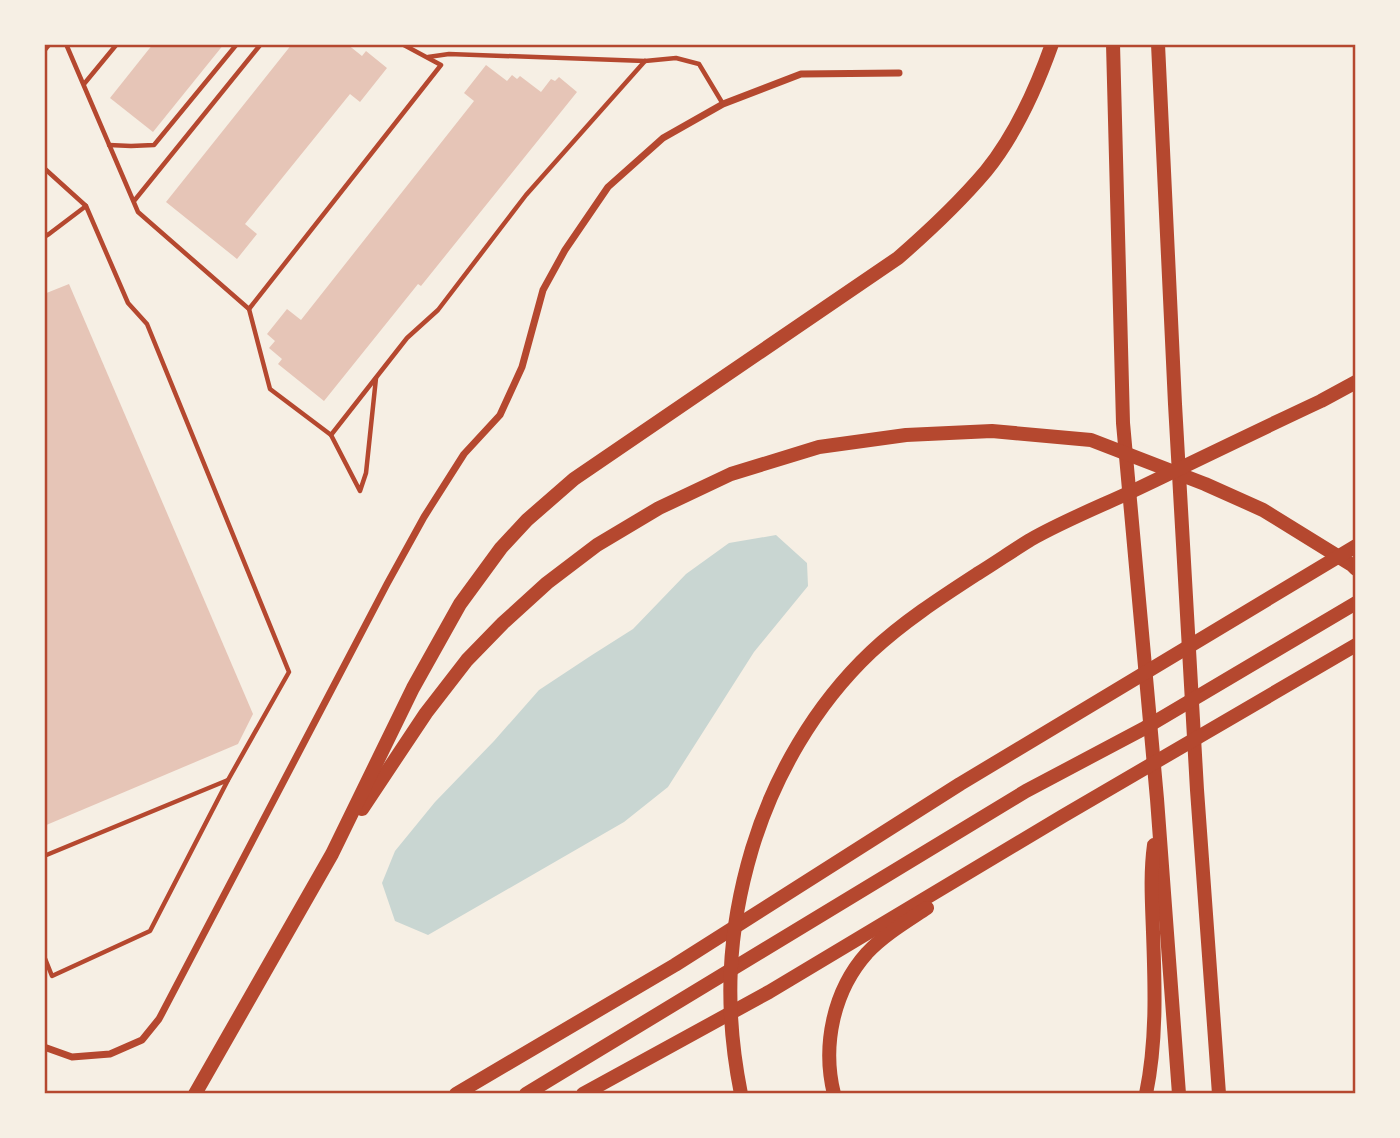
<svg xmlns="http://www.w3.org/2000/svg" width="1400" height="1138" viewBox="0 0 1400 1138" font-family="Ubuntu,sans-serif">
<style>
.water{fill:#c9d6d2}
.building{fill:#e6c5b7}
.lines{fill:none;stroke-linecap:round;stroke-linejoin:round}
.service{stroke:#b5482f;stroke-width:4.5}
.minor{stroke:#b5482f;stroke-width:7}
.motorway{stroke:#b5482f;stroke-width:14}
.neatline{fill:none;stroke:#b5482f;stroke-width:2.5}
</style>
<rect width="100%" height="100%" fill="#f6efe4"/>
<!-- water -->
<path class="water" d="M776 535 807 563 808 586 754 652 668 787 624 822 428 935 395 921 382 883 395 851 435 802 494 741 539 690 592 655 633 629 686 574 729 543Z"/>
<!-- building -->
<g class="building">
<path d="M153 44H224L153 132 110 98Z"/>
<path d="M292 44H347L362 56 366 51 387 68 360 102 350 94 245 224 257 234 237 259 166 202Z"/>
<path d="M486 65 507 81 512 75 517 79 520 76 541 92 551 79 555 81 559 77 577 92 421 286 418 284 324 401 278 364 282 359 269 348 275 341 267 334 287 309 301 320 474 101 464 93Z"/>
<path d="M69 284 253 714 238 744 44 826V294Z"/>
</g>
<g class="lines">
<!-- service -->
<g class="service">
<path d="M66 44 138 212 249 309 441 65 402 44"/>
<path d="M428 57 449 54 645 61 676 58 699 64 723 104"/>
<path d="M84 84 117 44"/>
<path d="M109 145 131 146 154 145 237 44"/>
<path d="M44 168 86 206 128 303 147 324 289 672 228 780 44 856"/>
<path d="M134 201 261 44"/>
<path d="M44 237 49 234 86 206"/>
<path d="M249 309 270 389 331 435 407 338 438 310 526 195 645 61"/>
<path d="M331 435 360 491 366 473 376 378"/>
<path d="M44 956 52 976 150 931 228 780"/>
</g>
<!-- minor -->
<g class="minor">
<path d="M44 49 48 44"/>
<path d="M44 1047 72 1057 110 1054 142 1040 159 1019 387 584 424 517 464 454 500 415 522 367 543 290 565 250 608 187 663 138 723 104 801 74 899 73"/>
</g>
<!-- motorway -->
<g class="motorway">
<path d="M1113 44 1123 423 1157 799 1179 1094"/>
<path d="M1158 44 1175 404 1197 790 1219 1094"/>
<path d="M362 809 426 713 467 660 503 623 547 583 597 545 659 508 731 474 819 447 906 435 992 431 1091 440 1205 484 1263 510 1352 565 1356 569"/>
<path d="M195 1094 332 854 413 688 460 604 501 548 527 520 574 479 898 258C929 231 959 203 986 171 1016 134 1036 89 1052 44"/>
<path d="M456 1094 675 965 960 784 1356 546"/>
<path d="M526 1094 1026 791 1143 729 1356 603"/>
<path d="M583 1094 769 992 1063 816 1356 645"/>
<path d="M741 1094C724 1009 727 933 752 849 774 776 815 705 871 652 903 622 940 598 977 574 995 563 1012 551 1030 540 1063 521 1101 506 1135 490 1197 460 1259 430 1321 401L1356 382"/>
<path d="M834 1094C822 1046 833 991 867 953 884 935 906 922 927 908"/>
<path d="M1146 1094C1157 1041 1155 986 1153 932 1152 903 1150 874 1154 845"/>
</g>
</g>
<!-- border -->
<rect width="1400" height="1138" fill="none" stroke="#f6efe4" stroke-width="91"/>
<rect x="46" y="46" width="1308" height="1046" class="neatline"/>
</svg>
